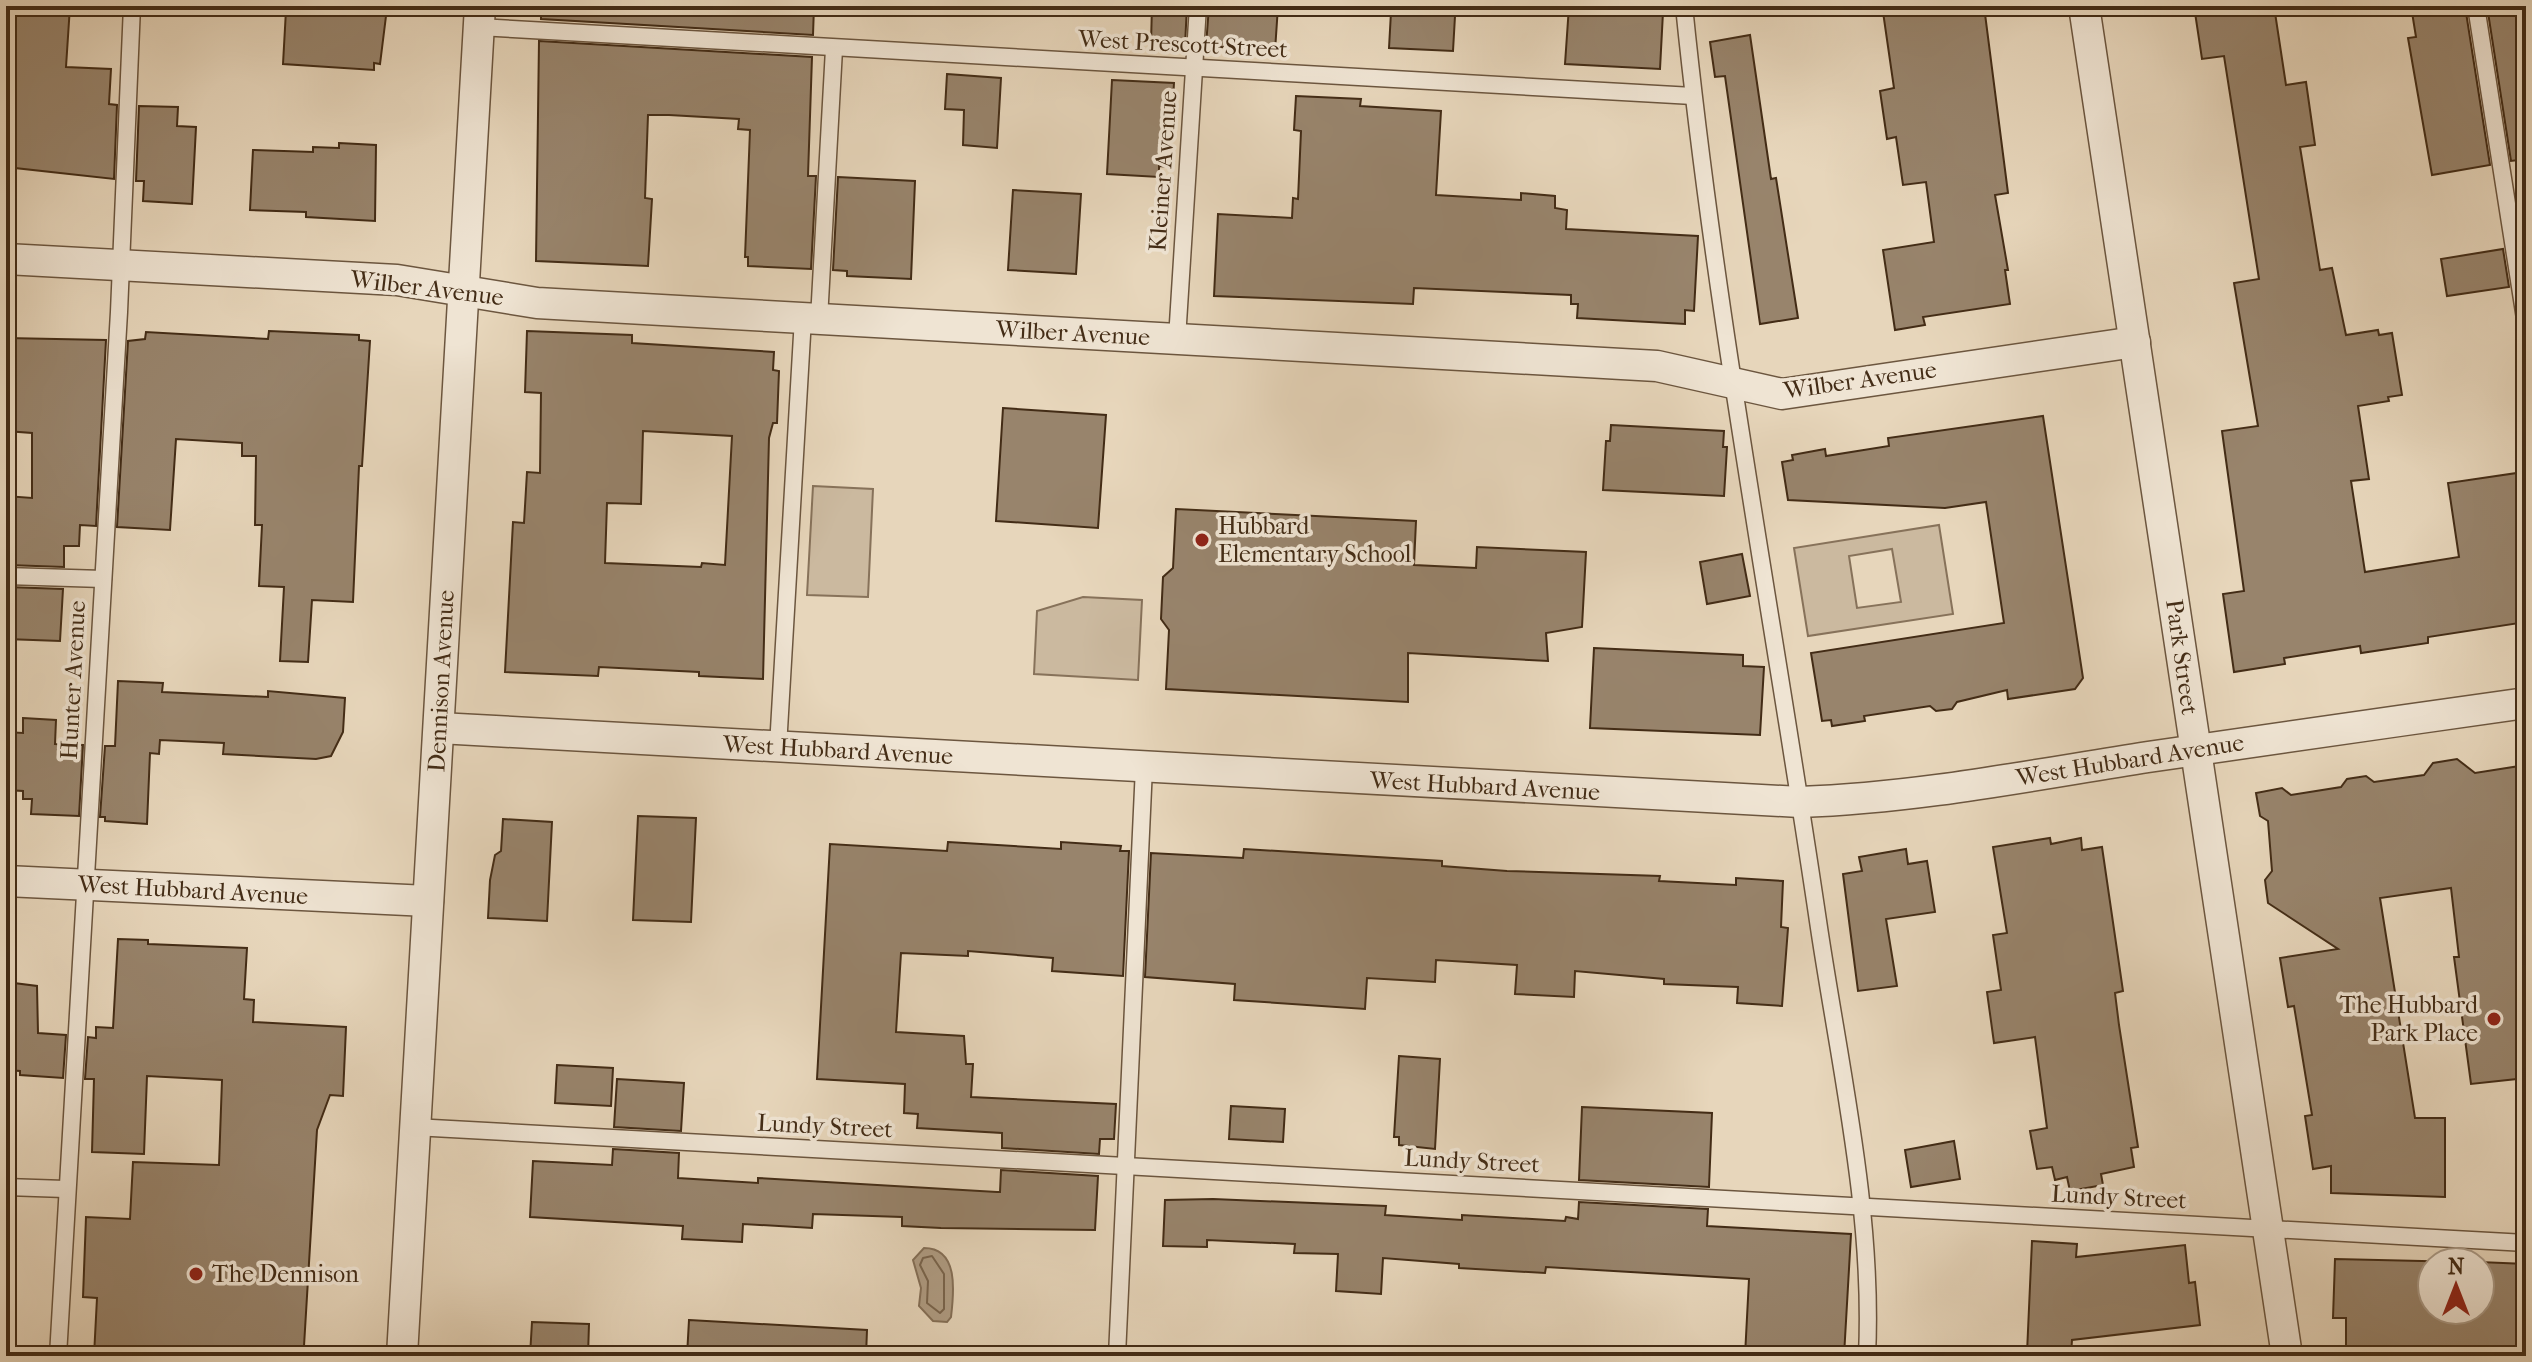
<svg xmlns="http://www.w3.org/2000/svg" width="2532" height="1362" viewBox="0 0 2532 1362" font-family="'IM FELL French Canon',serif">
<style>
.green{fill:#cbb99f;stroke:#87725a;stroke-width:2;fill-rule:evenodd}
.water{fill:#af9c83;stroke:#846f57;stroke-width:2}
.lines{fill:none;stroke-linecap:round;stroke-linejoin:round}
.shore{stroke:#79644c;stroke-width:2}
.building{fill:#98846c;stroke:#432c16;stroke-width:2;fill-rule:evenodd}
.lane-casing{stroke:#6c563f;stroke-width:19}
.street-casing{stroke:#6c563f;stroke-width:33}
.lane{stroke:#efe4d3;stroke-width:16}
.street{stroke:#efe4d3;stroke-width:30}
.poi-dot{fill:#8f2418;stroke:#efe4d3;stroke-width:3}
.labels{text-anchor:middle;stroke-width:7;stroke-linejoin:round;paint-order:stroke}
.street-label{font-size:24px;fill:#432c16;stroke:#efe4d3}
.poi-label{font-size:24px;fill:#432c16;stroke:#efe4d3;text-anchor:start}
</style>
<rect width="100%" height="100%" fill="#e7d6bb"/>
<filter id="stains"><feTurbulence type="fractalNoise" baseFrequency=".0025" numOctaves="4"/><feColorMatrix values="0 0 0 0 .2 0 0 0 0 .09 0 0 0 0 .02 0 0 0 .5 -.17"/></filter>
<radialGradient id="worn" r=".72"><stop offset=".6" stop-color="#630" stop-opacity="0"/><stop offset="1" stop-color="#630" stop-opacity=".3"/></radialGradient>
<!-- green -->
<g class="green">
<path d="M813 486 873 489 868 597 807 595Z"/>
<path d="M1939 525 1953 614 1808 636 1794 548ZM1892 549 1901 602 1857 608 1849 556Z"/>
<path d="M1083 597 1142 600 1138 680 1034 674 1037 611Z"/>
</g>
<!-- water -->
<path class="water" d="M924 1248C959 1248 954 1292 951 1317L947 1322 933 1321 919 1306 921 1288 913 1260Z"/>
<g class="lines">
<!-- shore -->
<path class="shore" d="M932 1256 944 1274V1309L940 1313 927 1303 928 1281 920 1265 923 1258Z"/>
</g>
<!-- building -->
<g class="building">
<path d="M6 6H70L66 67 111 69 109 104 117 105 114 179 6 167Z"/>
<path d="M316 6 387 8 380 64 374 63V70L283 64 286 10 315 12Z"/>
<path d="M541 6H814L813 35 541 19Z"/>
<path d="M1152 6H1187L1185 45 1151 43Z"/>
<path d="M1209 6H1278L1275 51 1206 46Z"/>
<path d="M1569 6H1656L1655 12H1663L1660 69 1565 64Z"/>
<path d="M1905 6H1984L2008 193 1995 195 2008 270H2005L2010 304 1923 317 1925 325 1895 330 1883 250 1934 242 1926 182 1903 185 1896 137 1887 139 1880 91 1894 88 1883 12Z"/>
<path d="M2194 6H2274L2286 85 2306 82 2315 145 2300 147 2320 270 2332 268 2346 335 2378 330 2379 335 2392 333 2402 395 2388 397 2389 401 2358 406 2369 479 2351 481 2365 572 2459 557 2448 483 2517 473 2526 529V622L2428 637V643L2361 653 2360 646 2284 658 2285 664 2234 672 2223 594 2244 591 2222 431 2258 426 2234 283 2259 279 2224 56 2202 59Z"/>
<path d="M2411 6H2465L2490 165 2432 175 2408 38 2416 37Z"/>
<path d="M2487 6H2526V159L2511 161Z"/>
<path d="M1391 12 1455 16 1453 51 1389 48Z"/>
<path d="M1750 35 1771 179 1776 178 1798 318 1760 324 1725 76 1715 77 1710 42Z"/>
<path d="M539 41 812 57 808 176H816L811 269 748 266V257H745L750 130 738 129 739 119 669 115H648L645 198 652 199 648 266 536 261Z"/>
<path d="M947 74 1001 78 997 148 963 145 964 110 945 109Z"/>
<path d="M1112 80 1174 83 1169 167 1159 166V177L1107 174Z"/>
<path d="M1296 96 1361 99 1360 106 1441 111 1436 195 1521 200V193L1555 196V208L1567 210 1566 229 1698 236 1694 311 1685 310V324L1577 318 1578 304H1571V295L1414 288 1413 304 1214 296 1218 214 1292 218 1293 198 1298 199 1301 131 1294 130Z"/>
<path d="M139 106 178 107 177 126 196 127 192 204 143 201 144 181H136Z"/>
<path d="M339 143 376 145 375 221 306 217V212L250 210 253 150 313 152V147L339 148Z"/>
<path d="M838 177 915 181 911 279 847 276V271L833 270Z"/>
<path d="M1013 190 1081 194 1076 274 1008 270Z"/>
<path d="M2503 249 2509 287 2447 296 2441 259Z"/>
<path d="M269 331 359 335V340L370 341 362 466H359L353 602 312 600 308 662 280 661 284 587 259 586 262 525H255L256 456H242V443L176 439 170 530 117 527 128 341 145 339 146 332 268 339Z"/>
<path d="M527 331 632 335V343L774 352 773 370 779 371 777 423H773L769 438 763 679 699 676V672L599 667 598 676 505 672 513 522 524 523 527 472 540 473 541 393 525 392ZM643 431 732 436 725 565 702 563 701 567 605 563 607 503 641 504Z"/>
<path d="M6 338 106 340 96 526 80 525 79 546H64V567L8 565 6 496 32 498V433L6 431Z"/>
<path d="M1003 408 1106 415 1098 528 996 521Z"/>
<path d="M2043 416 2083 678 2075 689 2008 699 2007 690 1957 702 1952 709 1936 711 1930 706 1864 716 1865 721 1832 726 1831 720 1822 721 1811 653 2004 623 1986 502 1945 508 1788 500 1782 462 1793 460 1792 455 1825 449 1826 456 1889 446 1888 438Z"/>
<path d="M1611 425 1724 431 1723 447H1727L1724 496 1603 490 1606 441H1610Z"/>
<path d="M1176 509 1416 521 1414 565 1476 568 1477 547 1586 552 1582 627 1546 633 1548 661 1408 653V702L1166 689 1169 630 1161 619 1163 577 1173 568Z"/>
<path d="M1742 554 1750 596 1707 604 1700 562Z"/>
<path d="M7 587 63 589 60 641 6 639Z"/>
<path d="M1594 648 1743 655V666L1764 667 1760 735 1590 728Z"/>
<path d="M118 681 163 683 162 692 268 697V691L345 698 343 732 331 756 316 759 223 754 224 743 160 740 159 754 150 753 147 824 105 821V817H100L105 746H115Z"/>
<path d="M23 718 56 720 55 744 83 745 79 816 31 814 32 799H23V791L6 790V732L23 733Z"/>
<path d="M2457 759 2475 773 2526 765V1078L2471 1084 2454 957H2459L2451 888 2380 898 2415 1118H2445V1197L2331 1193V1166L2313 1169 2305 1116 2312 1115 2294 1006 2288 1007 2280 958 2338 949 2268 903 2265 880 2272 871 2268 821 2260 816 2256 793 2282 788 2291 795 2341 787 2347 779 2366 776 2374 782 2424 775 2433 763Z"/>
<path d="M638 816 696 818 691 922 633 920Z"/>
<path d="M503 819 552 822 547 921 488 918 490 880 495 855 501 851Z"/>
<path d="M2050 838 2051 844 2081 838 2082 850 2102 847 2123 991 2115 993 2119 1025 2138 1147 2131 1148 2134 1167 2101 1174 2103 1185 2070 1191 2067 1177 2055 1180 2052 1167 2037 1169 2030 1131 2047 1128 2035 1037 1994 1043 1987 992 2001 990 1993 935 2007 933 1993 847Z"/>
<path d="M948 842 1061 849V842L1121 846 1120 851H1129L1123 976 1052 971 1053 958 968 951V956L901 953 896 1032 964 1036 966 1064H973L971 1097 1116 1104 1114 1139H1100L1099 1154 1002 1148V1133L917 1128 918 1114 904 1113 905 1084 817 1079 830 844 947 851Z"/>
<path d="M1244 849 1442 861V866L1507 871 1660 876 1659 881 1736 885V878L1783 881 1781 927 1788 928 1782 1006 1737 1003 1738 987 1664 984V979L1575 971 1574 997 1515 994 1517 965 1436 960 1435 982 1367 978 1365 1009 1234 1000 1235 984 1145 977 1151 853 1243 858Z"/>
<path d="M1906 849 1908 864 1927 861 1935 912 1886 919 1897 986 1858 991 1843 874 1862 871 1859 857Z"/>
<path d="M118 939 148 940V944L247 948 244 999 254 1000 253 1022 346 1027 343 1096 330 1095 317 1130 304 1346H299L298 1356H94L97 1298 83 1297 86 1217 130 1219 133 1162 219 1165 222 1080 147 1076 144 1154 92 1152 94 1079H85L88 1037 96 1038V1027L113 1028Z"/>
<path d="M6 982 37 986 38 1033 66 1035 63 1078 20 1075V1071L6 1070Z"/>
<path d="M1399 1056 1440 1059 1435 1149 1399 1145V1137H1394Z"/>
<path d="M557 1065 613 1068 611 1106 555 1103Z"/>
<path d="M617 1079 684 1083 681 1131 614 1127Z"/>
<path d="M1231 1106 1285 1109 1283 1142 1229 1139Z"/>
<path d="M1582 1107 1712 1113 1709 1187 1579 1180Z"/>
<path d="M1954 1141 1960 1179 1911 1187 1905 1150Z"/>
<path d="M613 1149 679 1153 678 1178 758 1183V1178L997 1192H1000L1001 1170 1098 1176 1095 1230 941 1228 902 1226V1217L813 1214 812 1228 743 1224 742 1242 682 1239 683 1226 530 1217 533 1161 612 1165Z"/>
<path d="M1213 1199 1386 1206 1385 1215 1462 1220V1215L1565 1221 1566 1217 1578 1219 1579 1202 1708 1209 1707 1226 1851 1234 1844 1356H1745L1749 1279 1546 1267 1545 1273 1459 1268V1264L1383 1258 1381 1294 1336 1291 1338 1254 1294 1253 1295 1244 1207 1240V1247L1163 1246 1165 1200Z"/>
<path d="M2032 1241 2077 1244 2076 1257 2185 1245 2189 1283 2195 1282 2200 1325 2072 1340 2071 1355 2027 1353Z"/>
<path d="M2335 1259 2465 1262H2432V1310H2480V1262L2526 1264V1356H2346V1318H2333Z"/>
<path d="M689 1320 867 1330 866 1356H687Z"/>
<path d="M532 1322 589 1324 588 1356H530Z"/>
</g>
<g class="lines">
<!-- lane casing -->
<g class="lane-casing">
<g id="lane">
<path d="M1684 6C1715 313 1773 616 1818 921 1839 1064 1874 1211 1867 1356"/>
<path d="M2476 6 2526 325"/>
<path d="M479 27 1693 96"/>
<path d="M819 319 834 49"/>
<path d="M1177 339 1198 6"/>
<path d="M6 576 103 579"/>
<path d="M778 747 803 318"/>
<path d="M414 1127 2526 1243"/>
<path d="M6 1187 65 1189"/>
<path d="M58 1356 119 312 132 6"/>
<path d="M1117 1356 1144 767"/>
</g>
</g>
<!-- street casing -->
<g class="street-casing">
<g id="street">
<path d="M2084 6 2287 1356"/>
<path d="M6 259 397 280 537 303 1657 366 1782 394 2135 342"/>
<path d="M439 728 1800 802C1918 798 2032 775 2148 757 2274 738 2400 721 2526 703"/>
<path d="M6 881 428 901"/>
<path d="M402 1356 480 6"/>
</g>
</g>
<!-- lane -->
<use href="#lane" class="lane"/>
<!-- street -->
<use href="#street" class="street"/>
</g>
<!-- markers -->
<g class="poi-dot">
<circle cx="1202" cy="540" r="8"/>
<circle cx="2494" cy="1019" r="8"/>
<circle cx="196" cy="1274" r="8"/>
</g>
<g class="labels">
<!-- street labels -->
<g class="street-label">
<text transform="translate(1183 44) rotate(3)" y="8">West Prescott Street</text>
<text transform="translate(1163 171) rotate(-86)" y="8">Kleiner Avenue</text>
<text transform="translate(427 288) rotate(7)" y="8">Wilber Avenue</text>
<text transform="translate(1073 333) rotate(3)" y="8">Wilber Avenue</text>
<text transform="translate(1860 380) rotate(-8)" y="8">Wilber Avenue</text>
<text transform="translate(2182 657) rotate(82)" y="8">Park Street</text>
<text transform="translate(73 680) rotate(-87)" y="8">Hunter Avenue</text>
<text transform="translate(441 681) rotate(-87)" y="8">Dennison Avenue</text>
<text transform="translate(838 750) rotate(3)" y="8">West Hubbard Avenue</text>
<text transform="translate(2130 760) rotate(-9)" y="8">West Hubbard Avenue</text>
<text transform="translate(1485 786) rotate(3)" y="8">West Hubbard Avenue</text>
<text transform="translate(193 890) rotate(3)" y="8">West Hubbard Avenue</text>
<text transform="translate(825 1126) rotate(3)" y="8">Lundy Street</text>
<text transform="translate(1472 1161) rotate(3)" y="8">Lundy Street</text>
<text transform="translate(2119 1197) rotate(3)" y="8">Lundy Street</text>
</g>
<!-- poi labels -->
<g class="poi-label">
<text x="1218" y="534">Hubbard<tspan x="1218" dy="28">Elementary School</tspan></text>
<text x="2478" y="1013" text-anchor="end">The Hubbard<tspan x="2478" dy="28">Park Place</tspan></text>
<text x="212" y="1282">The Dennison</text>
</g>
</g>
<!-- margin -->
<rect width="2532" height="1362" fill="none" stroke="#e7d6bb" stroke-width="32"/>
<rect x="8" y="8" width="2516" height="1346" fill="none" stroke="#432c16" stroke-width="4"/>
<rect x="16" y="16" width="2500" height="1330" fill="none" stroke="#432c16" stroke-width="2"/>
<!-- north arrow -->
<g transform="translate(2456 1286)"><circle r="38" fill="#efe4d3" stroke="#aa9a87" stroke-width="2"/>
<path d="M0-6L14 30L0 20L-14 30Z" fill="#8f2418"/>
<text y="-12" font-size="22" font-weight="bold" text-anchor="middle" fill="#432c16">N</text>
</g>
<rect width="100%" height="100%" filter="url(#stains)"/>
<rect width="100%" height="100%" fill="url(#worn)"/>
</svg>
